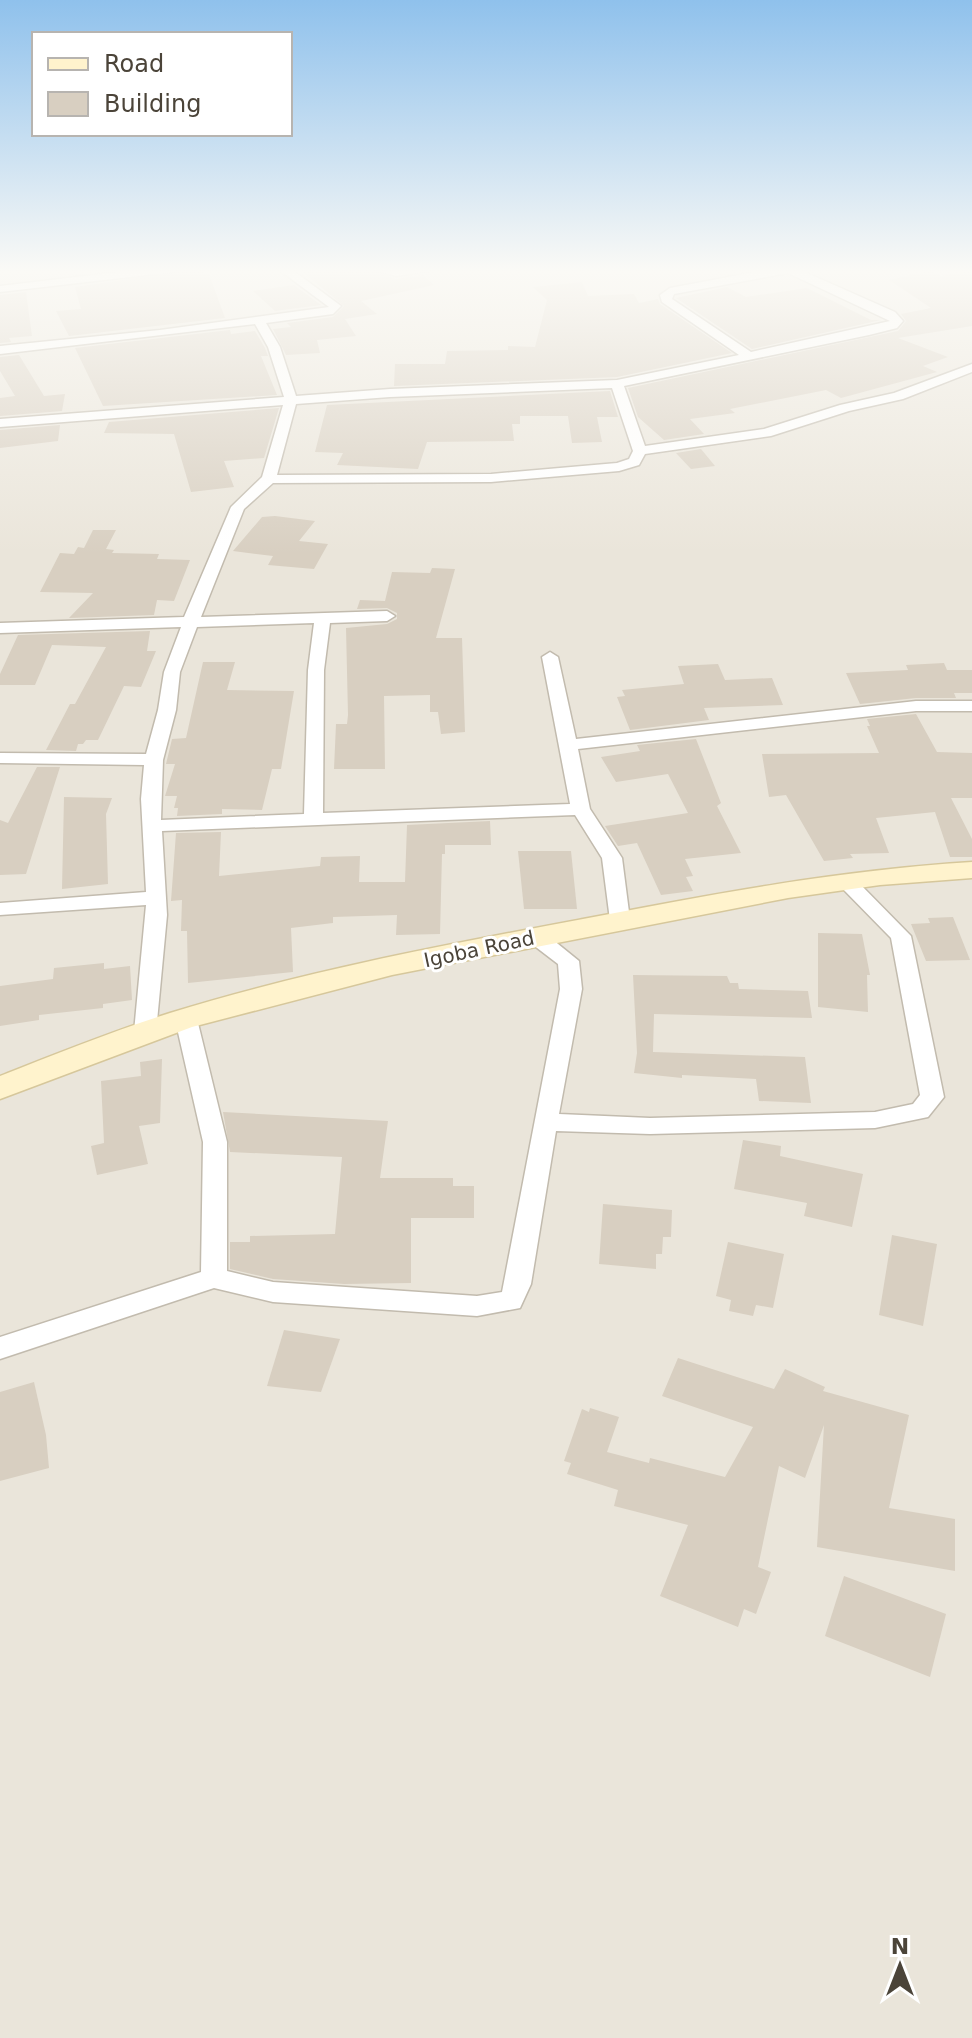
<svg xmlns="http://www.w3.org/2000/svg" width="972" height="2038" viewBox="0 0 972 2038" font-family="'DejaVu Sans',sans-serif">
<style>
.residential{fill:#eae5da}
.building{fill:#d8cfc1}
.lines{fill:none;stroke-linecap:round;stroke-linejoin:round}
.street-casing{stroke:#c2bbae;stroke-width:3}
.secondary-casing{stroke:#d6c79b;stroke-width:3}
.street{fill:#fff;fill-rule:evenodd}
.secondary{fill:#fff3cd;fill-rule:evenodd}
.labels{text-anchor:middle;stroke-width:6;stroke-linejoin:round;paint-order:stroke}
.street-label{font-size:20px;fill:#4b4439;stroke:#fff}
</style>
<rect width="100%" height="100%" fill="#f6f3ec"/>
<!-- residential -->
<rect class="residential" x="0" y="269" width="972" height="1769"/>
<!-- building -->
<g class="building">
<path d="M198 269 204 274H209L225 318 69 336 56 311 81 309 75 287Z"/>
<path d="M299 269H367L396 279 423 275 434 285 361 301 377 314 345 319 356 336 317 340 320 353 286 355 273 329 291 327 287 323 333 317 344 306Z"/>
<path d="M929 271 941 276 972 271V326L898 338 948 357 923 366 937 372 841 398 826 390 730 409 735 413 690 419 704 434 664 440 638 417 628 388 898 331 906 321 901 314 931 308 889 280Z"/>
<path d="M582 282 588 296 634 294 639 303 658 299 660 304 732 353 617 377 394 386 395 364H445L447 351 508 350V346L535 347 547 300 533 287Z"/>
<path d="M294 285 321 305 275 311 253 291Z"/>
<path d="M727 287 746 297 807 288 871 320H881L752 349 676 298Z"/>
<path d="M26 292 32 336 9 338 11 342 0 343V295Z"/>
<path d="M230 330 231 334 255 331 265 348 268 356H261L277 395 103 406 75 348Z"/>
<path d="M19 355 44 396 65 394 62 411 0 416V398L15 396 0 371V357Z"/>
<path d="M610 391 618 417H597L602 442 572 443 568 416H520V424H512L514 441 427 442 418 469 337 465 343 453 315 452 327 405Z"/>
<path d="M279 408 264 458 224 461 234 487 191 492 174 434 104 433 109 422Z"/>
<path d="M60 425 58 441 0 448V430Z"/>
<path d="M701 449 715 466 691 469 676 453Z"/>
<path d="M275 516 315 521 299 541 328 544 314 569 268 565 273 556 233 551 262 517Z"/>
<path d="M93 530H116L106 549 114 550 112 553 159 554 157 559 190 560 174 601 157 600 154 615 69 618 93 593 40 592 60 553 74 554 78 547 84 548Z"/>
<path d="M432 568 455 569 436 638H462L465 732 441 734 438 712H430V695L384 696 385 769H334L336 724H347L348 715 346 628 387 624 397 619V613L387 608 357 609 360 600 385 601 392 572 430 573Z"/>
<path d="M150 631 147 651H156L141 687 124 686 98 740H86L83 744H78L76 751 46 750 70 704H75L106 647 52 645 35 685H0V674L18 635Z"/>
<path d="M203 662H235L227 690 294 691 281 769H272L262 810 222 809V814L177 816 178 808H174L177 796H165L175 764H166L172 739 186 738Z"/>
<path d="M944 663 947 670H972V693H954L956 698H916L860 704 846 673 908 670 906 665Z"/>
<path d="M718 664 725 680 772 678 783 705 704 708 709 720 630 730 617 697 625 696 622 690 684 684 678 666Z"/>
<path d="M916 714 937 752 972 753V798H951L972 839V857H950L935 812 876 818 889 853 850 854 853 858 824 861 786 795 769 797 762 754 879 753 867 726H870L867 719Z"/>
<path d="M696 739 721 803 717 806 741 853 685 859 693 876 686 877 693 891 661 895 637 843 618 846 605 826 688 813 668 774 616 782 601 757 640 751 637 745Z"/>
<path d="M37 767H60L26 874 0 875V820L8 823Z"/>
<path d="M64 797 112 798 106 814 108 884 62 889Z"/>
<path d="M490 821 491 845H445V854H442L440 934 396 935 397 915 333 917V923L291 928 293 972 188 983 187 931H181L182 900 171 901 176 833 221 832 219 876 320 866 321 857 360 856 359 882H405L407 825Z"/>
<path d="M518 851H571L577 909H524Z"/>
<path d="M953 917 970 960 926 961 911 924 930 923 928 918Z"/>
<path d="M818 933 862 934 870 975H867L868 1012 818 1007Z"/>
<path d="M104 963V969L130 966 132 1000 103 1004V1008L39 1015V1020L0 1026V986L53 979 54 968Z"/>
<path d="M633 975 727 976 730 983H738L739 989 808 991 812 1018 654 1014 653 1052 805 1057 811 1103 759 1101 756 1079 682 1075V1078L634 1073 637 1053Z"/>
<path d="M162 1059 160 1123 139 1126 148 1164 97 1175 91 1146 104 1143 101 1081 141 1076 140 1062Z"/>
<path d="M223 1112 388 1121 380 1178H453V1186H474V1218H411V1283L344 1284 273 1279 230 1269V1242H250V1236L335 1234 342 1157 230 1152Z"/>
<path d="M743 1140 781 1146 780 1156 863 1174 852 1227 804 1216 807 1203 734 1189Z"/>
<path d="M603 1204 672 1210 671 1237H663L662 1254H656V1269L599 1264Z"/>
<path d="M892 1235 937 1244 923 1326 879 1315Z"/>
<path d="M728 1242 784 1254 773 1308 756 1305 753 1316 729 1311 731 1300 716 1296Z"/>
<path d="M284 1330 340 1339 321 1392 267 1386Z"/>
<path d="M678 1358 774 1389 785 1369 825 1387 823 1391 909 1415 889 1508 955 1519V1571L817 1547 824 1425 805 1478 779 1466 758 1567 771 1572 756 1614 744 1609 738 1627 660 1596 688 1525 614 1506 618 1490 567 1474 571 1463 564 1461 582 1409 589 1412 590 1408 619 1417 607 1452 649 1463 650 1458 725 1477 753 1427 662 1396Z"/>
<path d="M34 1382 46 1435 49 1468 0 1481V1392Z"/>
<path d="M844 1576 946 1614 930 1677 825 1636Z"/>
</g>
<g class="lines">
<!-- street casing -->
<g class="street-casing">
<g id="street">
<path d="M144 269H179L173 272 0 292V286Z"/>
<path d="M278 269H291L341 306 333 314 266 323 280 347 296 396 390 389 617 380 739 355 662 302 660 295 670 288 771 269H798L895 312 903 321 897 328 869 335 624 386 645 446 764 429 840 405 894 393 972 364V372L903 399 849 411 771 436 645 454 639 465 619 471 491 482 273 483 244 509 201 617 387 611 395 616 387 621 330 623 324 670 323 813 570 804 542 657 550 652 558 657 576 739 916 701H972V711H916L578 749 590 809 622 858 630 920 620 926 610 920 602 858 575 815 162 831 167 915 156 1032 153 1037H137L134 1032 146 905 0 915V903L146 892 141 799 144 765 0 763V753L146 754 158 710 164 672 181 627 0 633V623L184 617 231 507 262 477 283 405 0 427V419L284 397 268 347 255 324 0 354V346L160 330 329 307ZM788 273 890 321 751 352 672 299 674 294ZM612 388 633 451 629 459 617 463 491 474 277 475 296 404 390 397ZM314 623 308 670 304 814 161 820 163 760 176 710 180 672 197 627Z"/>
<path d="M370 269H440L396 276Z"/>
<path d="M848 877 855 879 911 936 944 1097 928 1117 875 1128 650 1134 556 1131 531 1284 520 1308 477 1316 273 1302 214 1288 0 1359V1337L201 1272 203 1142 175 1019 178 1014H194L197 1019 227 1142V1271L273 1282 477 1296 502 1292 560 989 558 964 528 941 525 936 528 931H542L579 961 582 989 559 1114 650 1118 875 1112 913 1104 920 1095 891 938 841 887 838 883Z"/>
</g>
</g>
<!-- secondary casing -->
<g class="secondary-casing">
<path id="secondary" d="M972 862V878L880 885 788 898 392 975 192 1027 0 1099V1076C56 1054 113 1031 170 1013 305 971 445 945 583 919 712 894 841 870 972 862Z"/>
</g>
<!-- street -->
<use href="#street" class="street"/>
<!-- secondary -->
<use href="#secondary" class="secondary"/>
</g>
<!-- sky -->
<linearGradient id="sky" x2="0" y2="1"><stop stop-color="#8fc1ec"/><stop offset="0.49" stop-color="#fbfaf6"/><stop offset="1" stop-color="#fbfaf6" stop-opacity="0"/></linearGradient>
<rect width="972" height="554" fill="url(#sky)"/>
<g class="labels">
<!-- street labels -->
<g class="street-label">
<text transform="translate(479 949) rotate(-12)" y="7">Igoba Road</text>
</g>
</g>
<!-- legend -->
<rect x="32" y="32" width="260" height="104" fill="#ffffff" stroke="#b7b4b0" stroke-width="2"/>
<rect x="48" y="58" width="40" height="12" fill="#fff3cd" stroke="#b7b4b0" stroke-width="2"/>
<text x="104" y="72" font-size="24" fill="#4b4439">Road</text>
<rect x="48" y="92" width="40" height="24" fill="#d8cfc1" stroke="#b7b4b0" stroke-width="2"/>
<text x="104" y="112" font-size="24" fill="#4b4439">Building</text>
<!-- north arrow -->
<g transform="translate(900 1966)" stroke="#ffffff" stroke-width="6" paint-order="stroke">
<path d="M0-6L14 30L0 20L-14 30Z" fill="#4b4439"/>
<text y="-12" font-size="22" font-weight="bold" text-anchor="middle" fill="#4b4439">N</text>
</g>
</svg>
